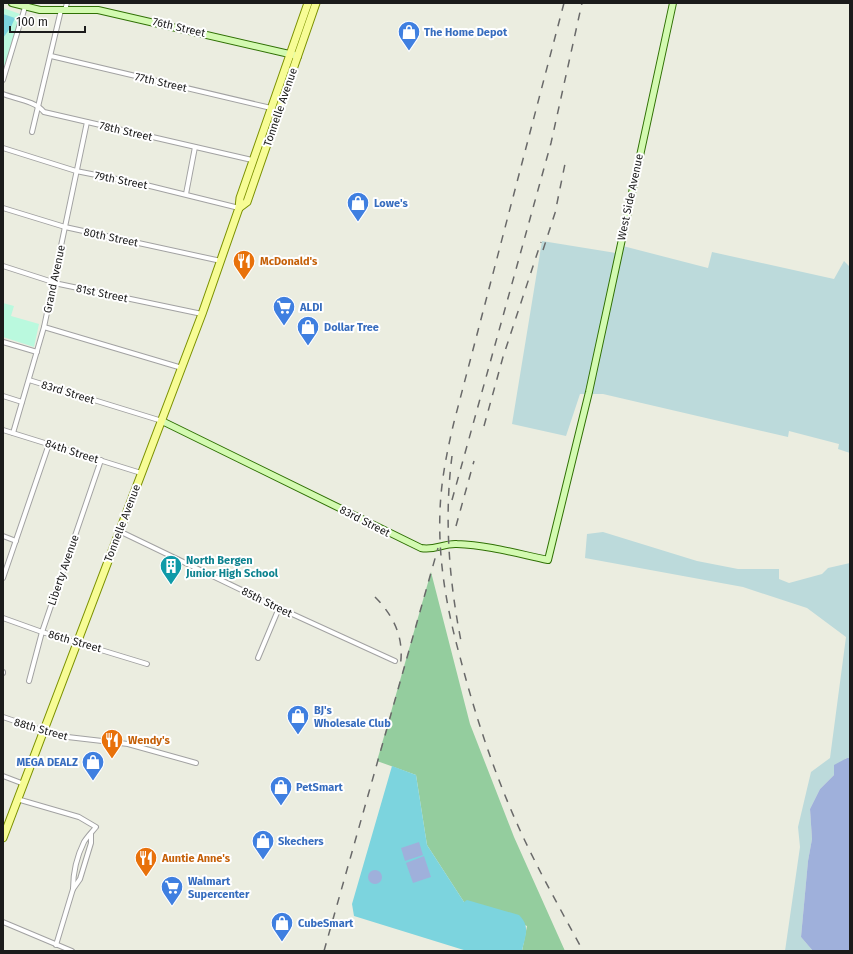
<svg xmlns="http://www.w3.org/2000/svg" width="853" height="954" viewBox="0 0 853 954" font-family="'Fira Sans',sans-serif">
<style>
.forest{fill:#94cd9e}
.wetland{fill:#bcdadb}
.park{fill:#baf9de}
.pitch{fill:#7cd4de}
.water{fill:#9fb0db}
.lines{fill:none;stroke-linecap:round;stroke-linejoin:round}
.street-casing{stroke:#a2a2a2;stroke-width:6}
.secondary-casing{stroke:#2f7004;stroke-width:8}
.primary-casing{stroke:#7b9100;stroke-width:9}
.street{stroke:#fff;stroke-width:4}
.secondary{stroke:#d3fab1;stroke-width:6}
.primary{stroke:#f7fc95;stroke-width:7}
.rail{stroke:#696969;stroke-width:1.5;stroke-dasharray:8 8;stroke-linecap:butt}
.labels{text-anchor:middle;stroke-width:4;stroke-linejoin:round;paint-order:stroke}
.street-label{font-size:11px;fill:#1b1b1b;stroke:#fff}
.shop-label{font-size:11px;font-weight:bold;fill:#366cbe;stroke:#fff;text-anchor:start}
.food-label{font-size:11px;font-weight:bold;fill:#c56008;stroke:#fff;text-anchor:start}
.culture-label{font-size:11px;font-weight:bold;fill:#0d838f;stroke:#fff;text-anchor:start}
</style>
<rect width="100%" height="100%" fill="#ebede0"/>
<!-- forest -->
<path class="forest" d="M431 572 470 724 514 837 565 951H522L527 926 464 902 427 845 416 775 377 761Z"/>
<!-- wetland -->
<g class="wetland">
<path d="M542 241 616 253 619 245 708 268 712 252 834 279 844 261 850 267V453L838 449 839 444 789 431 788 437 603 394H580L566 436 512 424Z"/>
<path d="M603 532 697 561 738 569H779V579L789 583 822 574 828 568 850 563V758H846L834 775 820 789 810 809 812 839 808 861 801 937 813 951H785L800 847 798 827 811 772 830 758 846 637 807 608 743 587 585 558 587 534Z"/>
</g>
<!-- park -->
<g class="park">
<path d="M3 8 20 14 5 66 3 65Z"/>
<path d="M3 303 14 306 11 316 39 324 34 347 3 337Z"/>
</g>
<!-- pitch -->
<g class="pitch">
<path d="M3 14 15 18 11 27 3 38Z"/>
<path d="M392 766 416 775 427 845 464 902 467 900 519 915C531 927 525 936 522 951H467L354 916 352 904Z"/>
</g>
<!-- water -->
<g class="water">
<path d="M847 758H850V951H813L801 937 808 861 812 839 810 809 820 789 834 775V765Z"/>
<path d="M419 842 423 855 405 861 401 848Z"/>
<path d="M424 856 431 877 413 883 406 863Z"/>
<circle cx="375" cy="877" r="7"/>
</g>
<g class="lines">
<!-- street casing -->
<g class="street-casing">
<g id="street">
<path d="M65 10 67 3"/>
<path d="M51 56 271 108"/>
<path d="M3 80 25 7"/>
<path d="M3 94C16 99 35 101 44 112L252 160"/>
<path d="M32 132 61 10"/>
<path d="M3 148 76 171 142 184 239 208"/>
<path d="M186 194 195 147"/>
<path d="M3 208 65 227 221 261"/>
<path d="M3 266 59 284 202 314"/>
<path d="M44 327 182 368"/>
<path d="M3 342 37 352"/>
<path d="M29 380 162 421"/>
<path d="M3 396 22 402"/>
<path d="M3 430 141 473"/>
<path d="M13 433 44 327 87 122"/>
<path d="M119 531 279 608 395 661"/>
<path d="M3 536 16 541"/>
<path d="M3 578 49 444"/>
<path d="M3 618 42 632 147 664"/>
<path d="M258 658 279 608"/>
<path d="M3 673V672"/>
<path d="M29 681 42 632 101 460"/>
<path d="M3 717 59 736 128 744 196 763"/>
<path d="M3 776 24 784"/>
<path d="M17 799 79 817 96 827C92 832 87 837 84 842 77 856 73 874 73 889"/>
<path d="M3 922 72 951"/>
<path d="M56 945 73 889 80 879 91 843V834"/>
</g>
</g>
<!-- secondary casing -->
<g class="secondary-casing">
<g id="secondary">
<path d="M12 3 40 10H98L298 56"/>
<path d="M162 421 421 548C434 551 444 543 457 544 488 545 519 554 548 560L589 392 673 3"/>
</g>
</g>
<!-- primary casing -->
<g class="primary-casing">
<g id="primary">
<path d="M239 208 247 202 316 3"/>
<path d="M3 838 202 314 239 208 240 198 308 3"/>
</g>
</g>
<!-- street -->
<use href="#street" class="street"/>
<!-- secondary -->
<use href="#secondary" class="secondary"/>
<!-- primary -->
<use href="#primary" class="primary"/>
<!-- rail -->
<g class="rail">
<path d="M564 3 454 422C447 451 441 481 440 511 438 561 447 610 460 657 475 715 494 773 519 828 538 870 561 910 583 951"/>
<path d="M543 250 555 213 566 159"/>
<path d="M484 426 503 357 541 242"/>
<path d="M452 456C444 518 449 580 461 641"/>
<path d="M452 500 551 143 582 3"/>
<path d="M456 526 474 461"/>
<path d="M375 597C394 616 405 639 400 667"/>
<path d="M324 951 438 548"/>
</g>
</g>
<!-- icons -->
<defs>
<g id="shop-pin" transform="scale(1.15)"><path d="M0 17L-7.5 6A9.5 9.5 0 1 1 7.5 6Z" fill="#3f7fe0" stroke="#fff"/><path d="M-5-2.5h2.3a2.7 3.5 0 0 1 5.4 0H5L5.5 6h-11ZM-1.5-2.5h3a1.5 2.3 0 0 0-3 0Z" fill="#fff"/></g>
<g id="restaurant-pin" transform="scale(1.15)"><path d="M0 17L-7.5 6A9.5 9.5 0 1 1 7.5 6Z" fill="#e8710a" stroke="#fff"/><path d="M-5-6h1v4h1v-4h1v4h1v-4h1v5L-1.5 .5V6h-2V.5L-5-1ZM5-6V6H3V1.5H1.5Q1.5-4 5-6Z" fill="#fff"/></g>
<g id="supermarket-pin" transform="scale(1.15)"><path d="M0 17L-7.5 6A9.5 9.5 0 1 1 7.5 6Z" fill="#3f7fe0" stroke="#fff"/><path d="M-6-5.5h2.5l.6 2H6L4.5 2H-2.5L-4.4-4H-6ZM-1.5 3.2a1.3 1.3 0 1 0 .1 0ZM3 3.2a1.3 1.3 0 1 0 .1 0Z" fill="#fff"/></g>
<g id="building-pin" transform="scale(1.15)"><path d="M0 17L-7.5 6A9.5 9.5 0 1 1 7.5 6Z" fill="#0f9aa8" stroke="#fff"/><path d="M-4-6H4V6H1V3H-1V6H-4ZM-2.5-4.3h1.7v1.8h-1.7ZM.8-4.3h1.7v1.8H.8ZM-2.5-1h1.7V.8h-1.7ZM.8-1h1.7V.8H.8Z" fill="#fff"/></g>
</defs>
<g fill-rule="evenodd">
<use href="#shop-pin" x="409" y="32"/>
<use href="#shop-pin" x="358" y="203"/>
<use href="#restaurant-pin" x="244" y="261"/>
<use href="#supermarket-pin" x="284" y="307"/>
<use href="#shop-pin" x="308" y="327"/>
<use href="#building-pin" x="171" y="566"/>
<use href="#shop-pin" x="298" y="716"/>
<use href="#restaurant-pin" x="112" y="740"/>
<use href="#shop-pin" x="93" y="762"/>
<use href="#shop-pin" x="281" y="787"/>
<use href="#shop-pin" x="263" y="841"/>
<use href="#restaurant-pin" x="146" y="858"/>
<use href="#supermarket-pin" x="172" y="887"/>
<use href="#shop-pin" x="282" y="923"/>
</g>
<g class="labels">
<!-- street labels -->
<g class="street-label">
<text transform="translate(179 27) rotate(13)" y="4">76th Street</text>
<text transform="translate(161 82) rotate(13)" y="4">77th Street</text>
<text transform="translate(280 107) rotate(-71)" y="4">Tonnelle Avenue</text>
<text transform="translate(126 131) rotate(13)" y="4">78th Street</text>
<text transform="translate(121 180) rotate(11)" y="4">79th Street</text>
<text transform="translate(630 197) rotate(-78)" y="4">West Side Avenue</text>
<text transform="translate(111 237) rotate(12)" y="4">80th Street</text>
<text transform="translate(54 279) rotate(-78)" y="4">Grand Avenue</text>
<text transform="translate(102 293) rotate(12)" y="4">81st Street</text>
<text transform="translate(68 392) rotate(17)" y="4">83rd Street</text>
<text transform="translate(72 451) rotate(18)" y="4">84th Street</text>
<text transform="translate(365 521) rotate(27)" y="4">83rd Street</text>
<text transform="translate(122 523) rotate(-69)" y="4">Tonnelle Avenue</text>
<text transform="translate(63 570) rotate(-71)" y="4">Liberty Avenue</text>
<text transform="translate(267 602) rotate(26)" y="4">85th Street</text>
<text transform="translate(75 641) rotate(16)" y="4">86th Street</text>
<text transform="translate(41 729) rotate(16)" y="4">88th Street</text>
</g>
<!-- shop labels -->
<g class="shop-label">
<text x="424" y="36">The Home Depot</text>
<text x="374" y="207">Lowe's</text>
<text x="300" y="311">ALDI</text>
<text x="324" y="331">Dollar Tree</text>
<text x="314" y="714">BJ's<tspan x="314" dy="13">Wholesale Club</tspan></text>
<text x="78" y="766" text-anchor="end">MEGA DEALZ</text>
<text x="296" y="791">PetSmart</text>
<text x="278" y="845">Skechers</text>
<text x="188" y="885">Walmart<tspan x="188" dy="13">Supercenter</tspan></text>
<text x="298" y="927">CubeSmart</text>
</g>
<!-- food labels -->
<g class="food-label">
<text x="260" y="265">McDonald's</text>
<text x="128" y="744">Wendy's</text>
<text x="162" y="862">Auntie Anne's</text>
</g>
<!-- culture labels -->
<g class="culture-label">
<text x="186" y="564">North Bergen<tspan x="186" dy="13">Junior High School</tspan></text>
</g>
</g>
<!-- border -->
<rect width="853" height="954" fill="none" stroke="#1b1b1b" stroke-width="8"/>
<!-- scale -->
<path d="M10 26v6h75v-6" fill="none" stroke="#1b1b1b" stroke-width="2"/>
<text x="16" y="26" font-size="12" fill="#1b1b1b" stroke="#ffffff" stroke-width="3" paint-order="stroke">100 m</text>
</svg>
